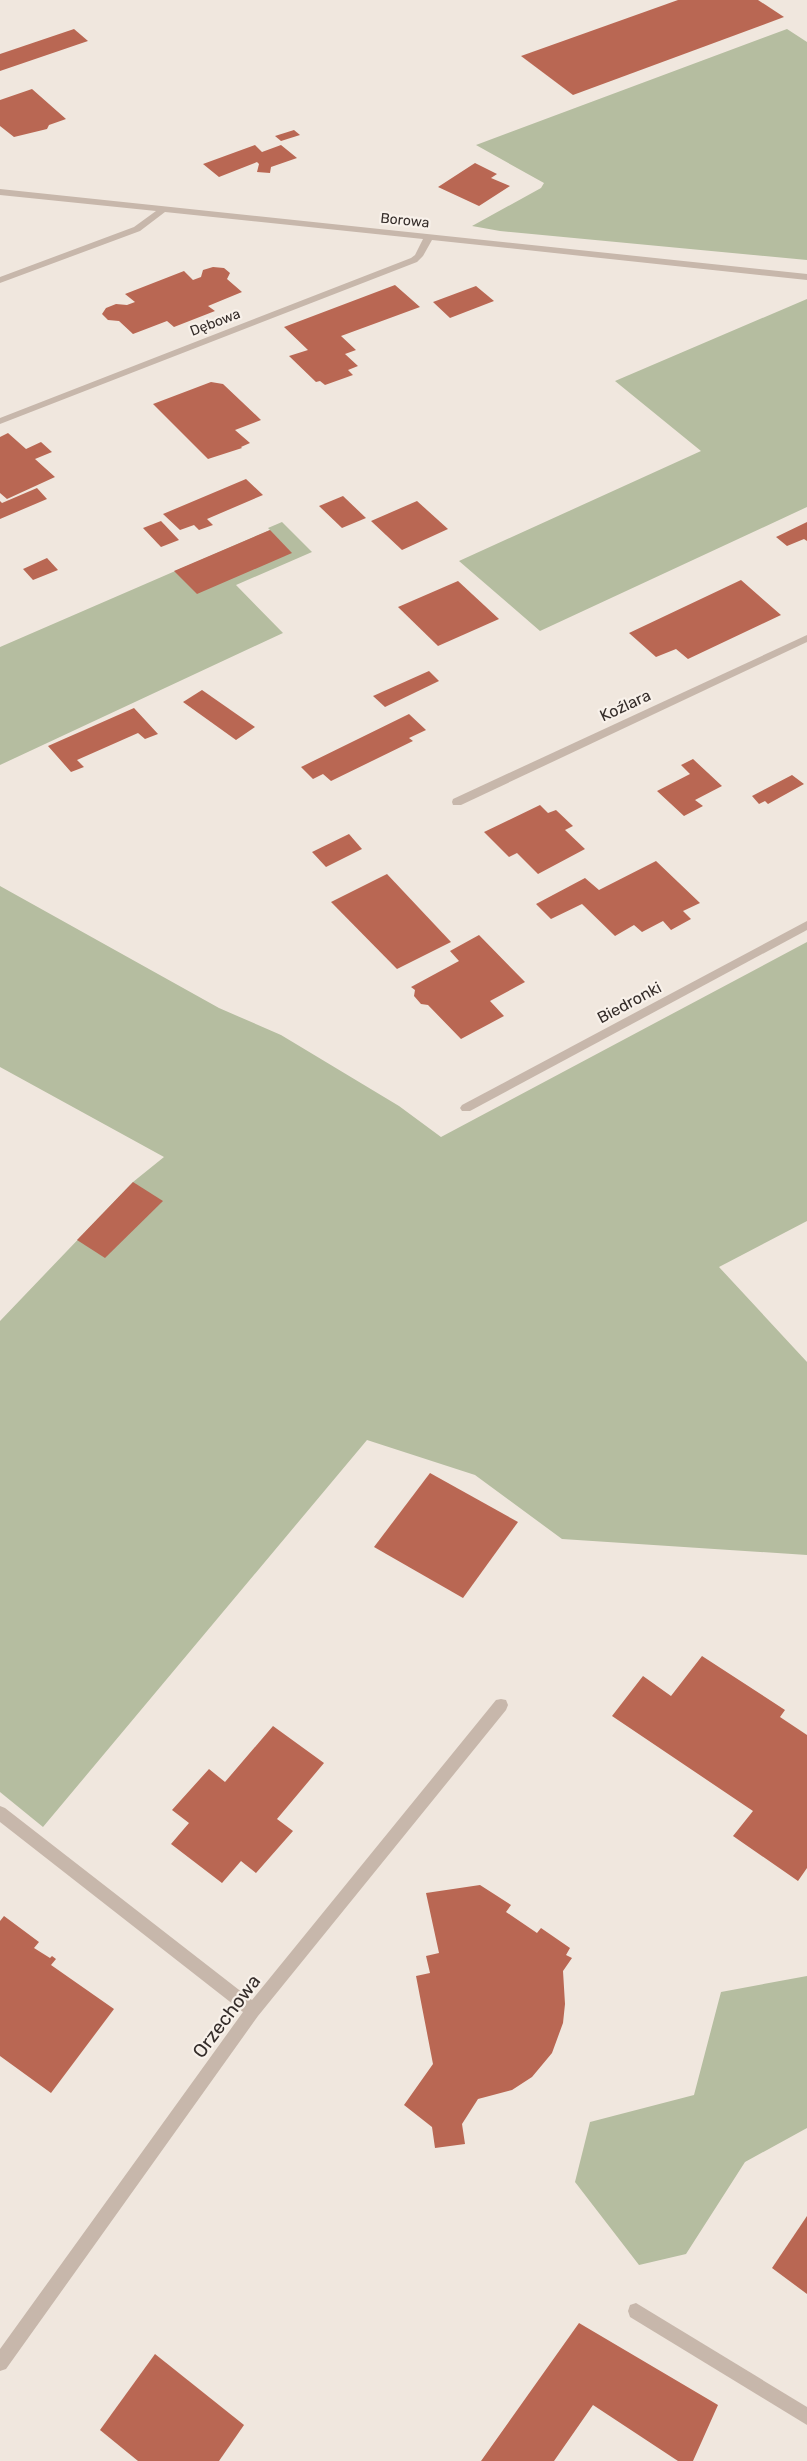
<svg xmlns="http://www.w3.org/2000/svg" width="807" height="2461" viewBox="0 0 807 2461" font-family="Rubik,sans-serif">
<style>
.green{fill:#b5bda0}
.building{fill:#b96753}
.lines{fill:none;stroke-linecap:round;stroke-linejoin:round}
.minor{fill:#c7b7ab;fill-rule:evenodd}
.labels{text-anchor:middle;stroke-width:4.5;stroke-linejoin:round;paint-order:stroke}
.far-street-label{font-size:14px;fill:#352d2a;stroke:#f8f1ea}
.street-label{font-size:16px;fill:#352d2a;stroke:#f8f1ea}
.near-street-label{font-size:19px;fill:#352d2a;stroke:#f8f1ea}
</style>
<rect width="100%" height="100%" fill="#f0e7de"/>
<!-- green -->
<g class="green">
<path d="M787 29 807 42V260L500 231 472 226 541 188 544 183 476 145Z"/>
<path d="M807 299V507L540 631 459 561 701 451 615 381Z"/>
<path d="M282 522 312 552 236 585 283 633 0 765V647L270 530 268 528Z"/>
<path d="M0 886 219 1008 281 1035 399 1106 441 1137 807 942V1221L719 1267 807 1362V1555L562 1539 475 1475 367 1440 43 1827 0 1792V1321L133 1182 164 1157 0 1067Z"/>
<path d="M807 1976V2128L745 2162 686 2254 639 2265 575 2182 590 2122 694 2095 721 1992Z"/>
</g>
<!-- building -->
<g class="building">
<path d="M678 0H758L784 17 573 95 521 56Z"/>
<path d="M74 29 88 41 0 71V54Z"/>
<path d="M32 89 66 119 49 125 47 129 14 137 0 126V100Z"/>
<path d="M294 130 300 135 281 141 275 136Z"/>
<path d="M255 145 262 152 281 145 297 158 271 167 270 173 257 172 259 164 257 162 219 177 203 164Z"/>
<path d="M475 163 497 174 491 178 510 186 479 206 438 187Z"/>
<path d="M213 267 224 268 230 273 227 279 242 292 208 306 215 311 174 327 167 321 133 334 119 321 108 320 102 314 106 308 116 304 127 305 135 302 125 294 184 271 193 280 201 277 203 270Z"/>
<path d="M395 285 420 307 341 336 356 350 345 354 358 366 348 370 353 375 325 385 320 381 316 382 289 356 308 350 284 327Z"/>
<path d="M476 286 494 301 450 318 433 302Z"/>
<path d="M211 382 223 384 261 420 235 430 250 443 241 447 242 448 208 459 153 404Z"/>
<path d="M8 433 26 449 41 442 52 452 35 459 55 477 7 499 0 493V437Z"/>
<path d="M246 479 263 495 207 519 213 525 199 530 194 525 180 530 163 514Z"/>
<path d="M37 488 47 499 0 519V501L2 503Z"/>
<path d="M343 496 366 518 342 528 319 506Z"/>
<path d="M417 501 448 529 402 550 371 521Z"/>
<path d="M161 521 179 540 161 547 143 528Z"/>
<path d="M807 522V541L804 539 787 546 776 537Z"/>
<path d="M270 530 292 553 197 594 174 571Z"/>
<path d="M47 558 58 570 33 580 23 569Z"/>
<path d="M741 580 781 615 688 659 676 649 656 657 629 633Z"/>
<path d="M458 581 499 619 438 646 398 607Z"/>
<path d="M429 671 439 681 385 707 373 696Z"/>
<path d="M202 690 255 727 236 740 183 702Z"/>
<path d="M134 708 158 734 145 739 138 733 77 760 84 767 71 772 48 746Z"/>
<path d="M409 714 426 730 409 738 413 741 331 781 323 774 313 779 301 767Z"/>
<path d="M693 759 722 786 695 800 703 806 684 816 657 791 690 774 681 765Z"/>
<path d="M792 775 804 784 768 804 765 801 759 804 752 796Z"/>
<path d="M540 805 548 813 556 810 573 826 565 830 585 849 538 874 517 853 509 857 484 832Z"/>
<path d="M349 834 362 849 326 867 312 852Z"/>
<path d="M656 861 700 903 683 911 691 919 671 930 663 921 642 932 634 925 615 936 582 904 551 919 536 904 585 878 599 890Z"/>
<path d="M387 874 451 942 397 969 331 902Z"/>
<path d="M479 935 525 982 490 1001 504 1016 461 1039 428 1005 421 1004 414 996 415 990 411 987 459 961 450 951Z"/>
<path d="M133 1182 163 1201 105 1258 77 1240Z"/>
<path d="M430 1473 518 1522 463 1598 374 1547Z"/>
<path d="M702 1656 785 1710 780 1717 807 1735V1868L798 1881 733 1836 753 1811 612 1716 643 1676 671 1696Z"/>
<path d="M273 1726 324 1763 277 1819 293 1831 256 1873 241 1861 222 1883 171 1844 189 1823 172 1810 209 1769 225 1782Z"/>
<path d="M480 1885 511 1905 506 1912 537 1933 541 1928 570 1948 566 1955 572 1958 563 1971 565 2004 563 2023 552 2053 532 2077 512 2090 478 2099 462 2124 465 2144 435 2148 432 2127 404 2105 433 2064 416 1976 430 1973 426 1956 439 1953 426 1893Z"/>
<path d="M4 1916 39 1942 34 1948 50 1958 52 1956 56 1959 51 1965 114 2009 51 2093 0 2056V1921Z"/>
<path d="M807 2216V2294L772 2268Z"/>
<path d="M579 2323 718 2405 693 2461H678L593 2405 554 2461H481Z"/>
<path d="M155 2354 244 2425 219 2461H138L100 2430Z"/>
</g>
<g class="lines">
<!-- minor -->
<g class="minor">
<path d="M0 189 807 274V280L432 240 423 256 417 262 0 424V418L411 258 415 255 423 239 165 212 140 231 0 283V277L134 227 156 211 0 195Z"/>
<path d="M807 635V642L461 805H453L452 802 453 799Z"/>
<path d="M807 921V930L470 1111H462L460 1108 462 1105Z"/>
<path d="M501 1699 506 1700 508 1705 506 1710 258 2016 6 2369 0 2371V2349L243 2012 0 1822V1806L5 1808 252 2000 496 1700Z"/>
<path d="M636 2303 807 2407V2425L630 2317 628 2311 630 2305Z"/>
</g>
</g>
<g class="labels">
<!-- far-street labels -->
<g class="far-street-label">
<text transform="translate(405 220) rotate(6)" y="5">Borowa</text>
<text transform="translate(215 322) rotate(-21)" y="5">Dębowa</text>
</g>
<!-- street labels -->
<g class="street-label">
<text transform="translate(625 705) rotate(-25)" y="6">Koźlara</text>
<text transform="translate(629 1002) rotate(-28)" y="6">Biedronki</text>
</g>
<!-- near-street labels -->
<g class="near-street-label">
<text transform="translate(226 2016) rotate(-53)" y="7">Orzechowa</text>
</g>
</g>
</svg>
